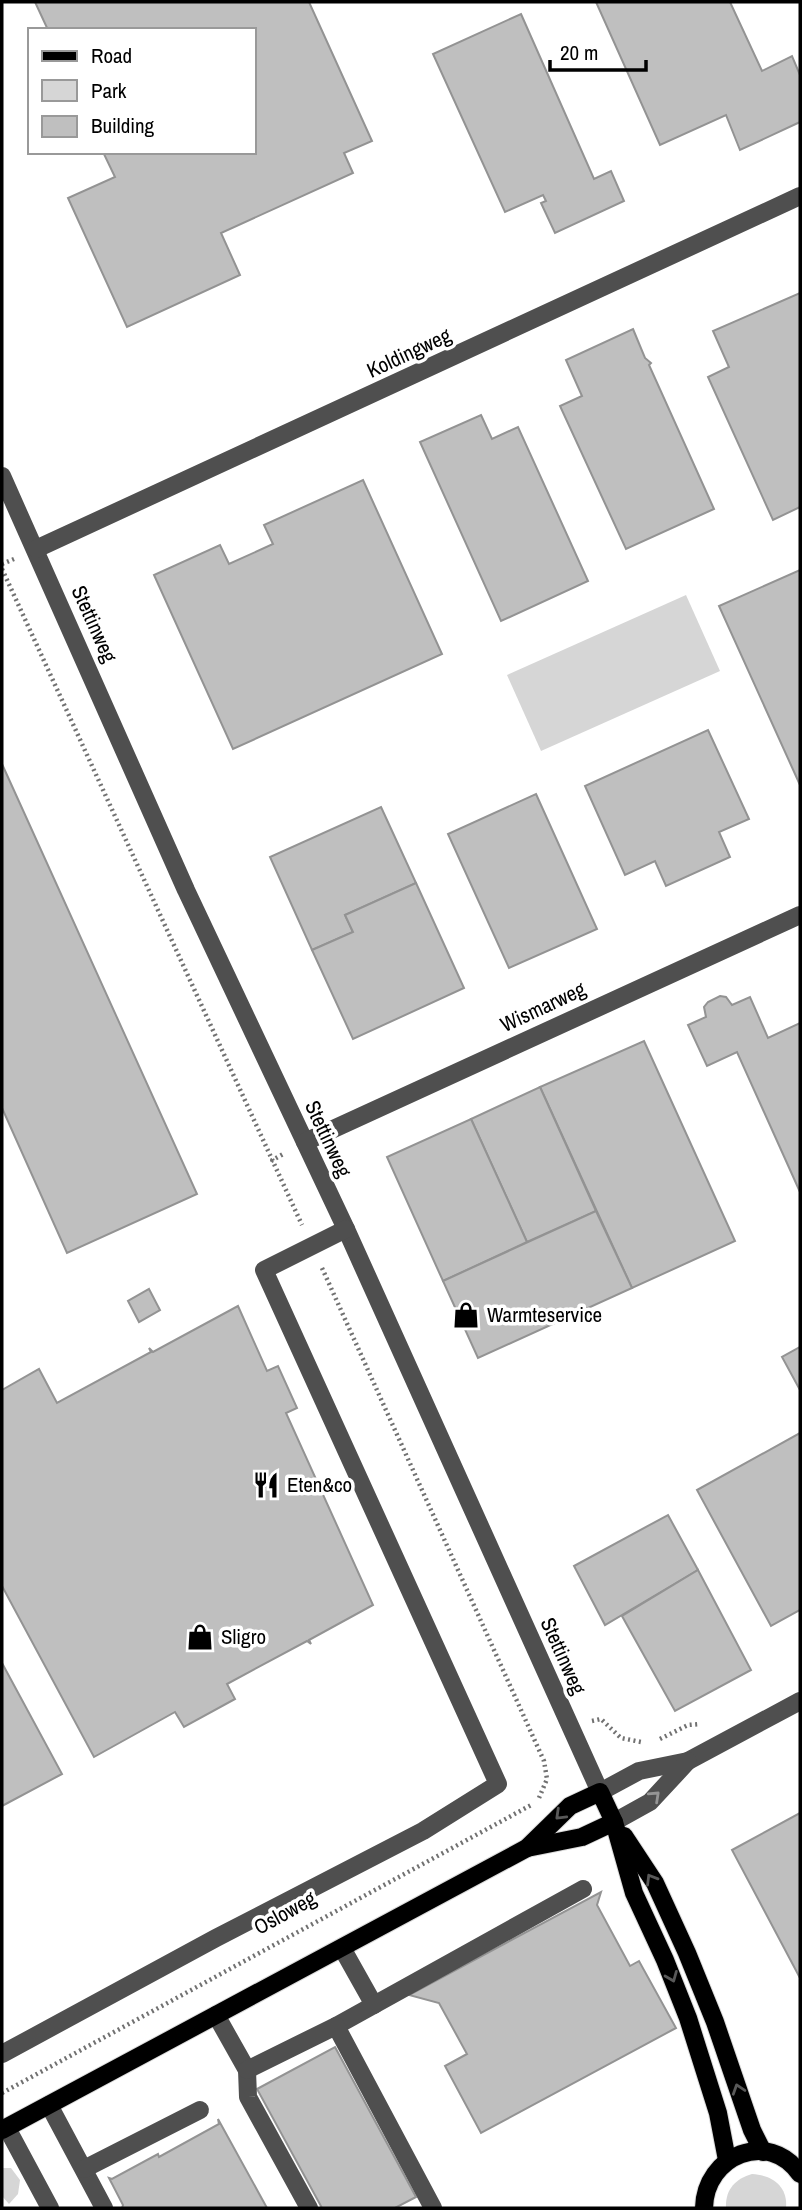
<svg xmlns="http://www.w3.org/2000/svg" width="802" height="2210" viewBox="0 0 802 2210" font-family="'Archivo Narrow',sans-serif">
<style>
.green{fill:#d6d6d6}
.building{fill:#bfbfbf;stroke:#939393;stroke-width:2}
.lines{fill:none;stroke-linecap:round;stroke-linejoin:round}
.major-casing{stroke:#dbdbdb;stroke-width:20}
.path{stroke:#717171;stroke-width:4.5;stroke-dasharray:2 3.5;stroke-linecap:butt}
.minor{stroke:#4f4f4f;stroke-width:18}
.major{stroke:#000;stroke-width:18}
.oneway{stroke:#959595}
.oneway2{stroke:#595959}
.labels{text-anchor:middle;stroke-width:7;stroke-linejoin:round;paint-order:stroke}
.street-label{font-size:21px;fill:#000;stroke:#fff}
.poi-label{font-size:21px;fill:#000;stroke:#fff;text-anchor:start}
</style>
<rect width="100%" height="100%" fill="#fff"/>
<!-- green -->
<g class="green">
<path d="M686 595 720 671 541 751 507 675Z"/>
<path d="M2 2168H11L20 2180 18 2194 9 2204 2 2196Z"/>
<path d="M752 2174C772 2175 788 2186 786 2208H726C725 2190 735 2179 752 2174Z"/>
</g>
<!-- building -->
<g class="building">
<path d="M35 2H309L372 141 344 153 353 173 221 233 240 275 127 327 68 198 115 177 103 152H254V30H48Z"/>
<path d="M596 2H730L762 71 792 56 800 75V122L740 150 726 115 660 145Z"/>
<path d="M521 14 594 179 611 171 624 201 555 233 541 203 546 201 543 195 505 212 433 54Z"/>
<path d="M800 293V507L773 520 708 377 729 367 713 331Z"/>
<path d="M633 329 645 358 651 363 649 365 714 509 626 549 560 406 582 396 566 360Z"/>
<path d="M481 415 492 439 518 427 588 581 501 621 420 442Z"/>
<path d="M363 480 442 654 233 749 154 575 220 545 229 564 273 544 264 525Z"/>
<path d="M800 570V785L719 606Z"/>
<path d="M708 730 749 819 719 832 730 857 666 886 655 861 625 875 585 786Z"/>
<path d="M2 764 197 1194 67 1253 2 1108Z"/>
<path d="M536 794 597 929 509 968 448 834Z"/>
<path d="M381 807 416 883 345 915 353 932 312 950 270 857Z"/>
<path d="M416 883 464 988 353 1039 312 950 353 932 345 915Z"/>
<path d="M720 996 726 997 732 1005 750 997 768 1038 800 1023V1192L737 1052 707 1066 688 1025 706 1017 704 1007 708 1002Z"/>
<path d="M644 1041 735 1241 632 1288 540 1087Z"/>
<path d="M540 1087 596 1211 527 1242 471 1119Z"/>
<path d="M471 1119 527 1242 443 1281 387 1157Z"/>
<path d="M596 1211 632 1288 478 1358 443 1281Z"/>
<path d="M149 1289 160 1310 139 1322 128 1301Z"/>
<path d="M238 1306 267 1371 278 1366 297 1408 286 1413 373 1605 309 1640 311 1644 307 1641 227 1684 235 1699 184 1727 175 1712 94 1757 2 1586V1390L39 1369 57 1403 151 1352 149 1348 153 1352Z"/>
<path d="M800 1347V1390L782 1357Z"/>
<path d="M800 1433V1610L771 1626 697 1490Z"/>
<path d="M668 1515 698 1570 605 1625 574 1566Z"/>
<path d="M698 1570 751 1670 675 1711 622 1616Z"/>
<path d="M2 1663 62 1774 2 1806Z"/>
<path d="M800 1813V1978L732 1850Z"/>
<path d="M601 1892 597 1905 630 1966 639 1961 676 2028 481 2133 445 2066 467 2054 439 2003 409 1995Z"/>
<path d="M335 2047 416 2197 395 2208H322L257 2089Z"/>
<path d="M218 2119 267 2208H122L123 2205 109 2178 112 2179 158 2154 159 2157 219 2124Z"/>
</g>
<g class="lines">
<!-- major casing -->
<g class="major-casing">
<g id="major">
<path d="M624 1836 655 1883 687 1953 715 2022 752 2130 763 2152"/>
<path d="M527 1848 582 1837 614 1822"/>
<path d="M2 2130 527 1848 570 1806 600 1792 614 1822 634 1893 665 1960 688 2018 718 2113 727 2160"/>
<path d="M704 2208C705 2155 769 2129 800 2174"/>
</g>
</g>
<!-- path -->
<g class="path">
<path d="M2 564 14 559"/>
<path d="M2 569 302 1225"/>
<path d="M271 1161 285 1153"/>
<path d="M322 1268 544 1761 547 1779 539 1798"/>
<path d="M592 1721 601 1719 621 1738 641 1742"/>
<path d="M660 1739 688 1725 700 1724"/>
<path d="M2 2093 533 1804"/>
</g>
<!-- minor -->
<g class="minor">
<path d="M2 476 186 890 346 1229 600 1792 639 1771 688 1761 800 1701"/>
<path d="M36 549 800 196"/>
<path d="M305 1142 800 915"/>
<path d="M614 1822 650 1802 688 1761"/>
<path d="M342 1948 374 2005"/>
<path d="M216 2015 247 2070 248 2097 309 2208"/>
<path d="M336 2026 583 1889"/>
<path d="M2 2054 216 1938 423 1831 498 1784 264 1270 346 1229"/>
<path d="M247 2070 336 2026 433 2208"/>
<path d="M49 2105 104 2208"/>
<path d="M7 2128 50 2208"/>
<path d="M84 2169 200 2110"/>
</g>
<!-- major -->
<use href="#major" class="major"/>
</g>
<!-- one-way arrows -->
<defs><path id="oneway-chevron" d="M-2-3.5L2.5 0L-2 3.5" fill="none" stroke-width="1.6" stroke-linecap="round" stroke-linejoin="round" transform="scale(1.75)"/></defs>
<use class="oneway" href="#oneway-chevron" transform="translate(655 1796) rotate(-43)"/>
<g class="oneway2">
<use href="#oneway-chevron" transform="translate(560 1815) rotate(136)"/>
<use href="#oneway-chevron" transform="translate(651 1879) rotate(-121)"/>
<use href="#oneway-chevron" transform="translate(672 1977) rotate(68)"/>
<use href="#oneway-chevron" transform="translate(738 2089) rotate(-108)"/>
</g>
<!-- icons -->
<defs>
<g id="shop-bare" transform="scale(2.1)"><path d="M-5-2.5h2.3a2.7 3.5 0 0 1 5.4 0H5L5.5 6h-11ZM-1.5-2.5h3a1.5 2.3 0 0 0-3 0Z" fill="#000" stroke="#fff" stroke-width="2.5" paint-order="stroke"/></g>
<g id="restaurant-bare" transform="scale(2.1)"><path d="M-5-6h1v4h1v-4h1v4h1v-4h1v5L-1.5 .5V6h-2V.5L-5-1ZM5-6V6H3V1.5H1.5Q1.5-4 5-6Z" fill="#000" stroke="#fff" stroke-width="2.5" paint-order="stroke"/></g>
</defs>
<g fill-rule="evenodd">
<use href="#shop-bare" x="466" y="1315"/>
<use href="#restaurant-bare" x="266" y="1485"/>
<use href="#shop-bare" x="200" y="1637"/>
</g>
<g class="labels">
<!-- street labels -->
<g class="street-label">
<text transform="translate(409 353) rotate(-25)" y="7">Koldingweg</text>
<text transform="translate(94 624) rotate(66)" y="7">Stettinweg</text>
<text transform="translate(543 1007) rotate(-25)" y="7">Wismarweg</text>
<text transform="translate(328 1139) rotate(65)" y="7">Stettinweg</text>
<text transform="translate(563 1656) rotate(66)" y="7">Stettinweg</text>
<text transform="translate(285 1913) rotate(-29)" y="7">Osloweg</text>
</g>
<!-- poi labels -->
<g class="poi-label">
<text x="487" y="1322">Warmteservice</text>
<text x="287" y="1492">Eten&amp;co</text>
<text x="221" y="1644">Sligro</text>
</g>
</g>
<!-- border -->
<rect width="802" height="2210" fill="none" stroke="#000000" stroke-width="7"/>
<!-- legend -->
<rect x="28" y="28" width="228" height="126" fill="#ffffff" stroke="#999999" stroke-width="2"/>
<rect x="42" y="51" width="35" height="10" fill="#000000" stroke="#999999" stroke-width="2"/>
<text x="91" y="63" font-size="21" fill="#000000">Road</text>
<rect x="42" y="80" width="35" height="21" fill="#d6d6d6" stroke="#999999" stroke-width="2"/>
<text x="91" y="98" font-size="21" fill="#000000">Park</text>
<rect x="42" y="116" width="35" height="21" fill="#bfbfbf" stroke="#999999" stroke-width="2"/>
<text x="91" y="133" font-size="21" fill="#000000">Building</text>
<!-- scale -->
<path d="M550 60v10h96v-10" fill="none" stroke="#000000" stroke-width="3.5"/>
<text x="560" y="60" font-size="21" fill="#000000" stroke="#ffffff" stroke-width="5" paint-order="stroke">20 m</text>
</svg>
